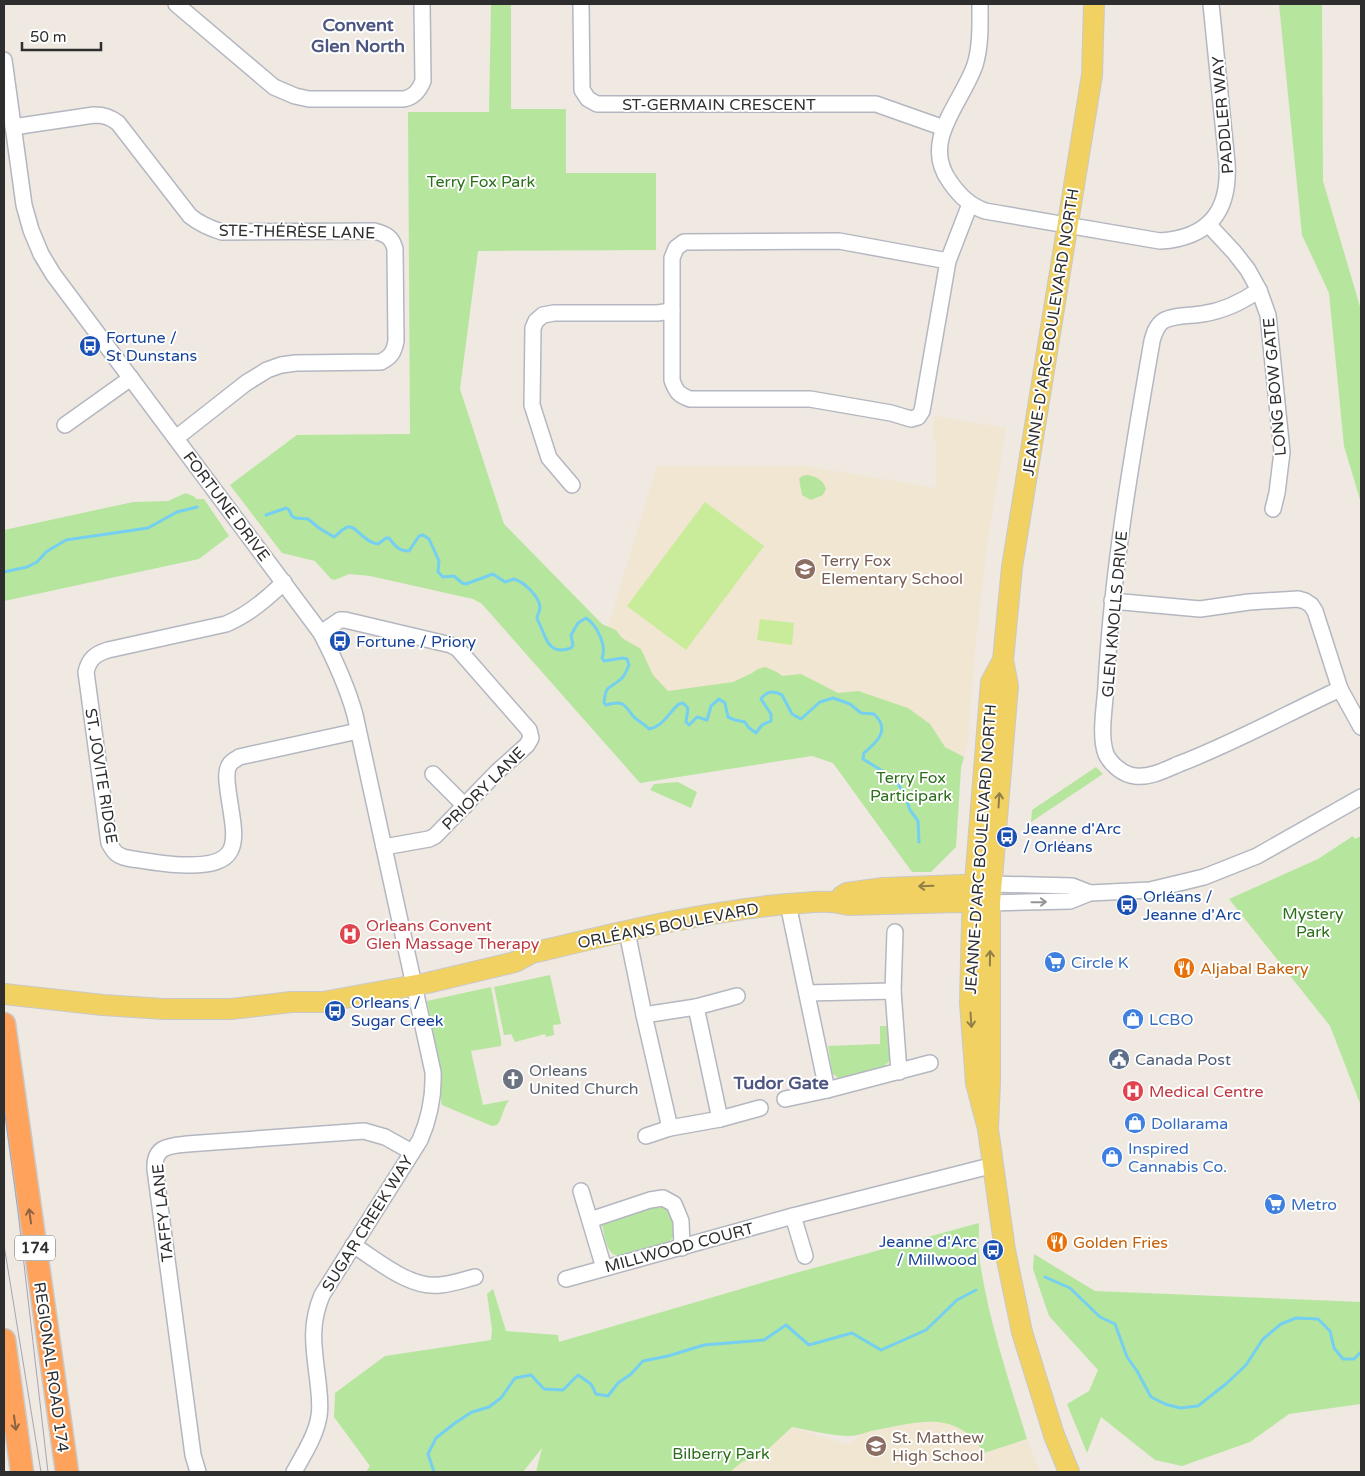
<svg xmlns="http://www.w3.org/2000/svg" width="1365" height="1476" viewBox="0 0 1365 1476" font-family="'Varela Round',sans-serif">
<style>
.education{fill:#f0e6d1}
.green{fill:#b6e59e}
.pitch{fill:#c9ec9a}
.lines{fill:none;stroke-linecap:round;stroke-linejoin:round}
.stream{stroke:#75cff0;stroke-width:3}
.minor-casing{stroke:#b4b7c1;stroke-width:18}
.major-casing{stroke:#c9c9c9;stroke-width:22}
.highway-casing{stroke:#c9c9c9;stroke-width:25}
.minor{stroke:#fff;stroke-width:15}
.major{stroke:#f2d163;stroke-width:20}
.highway{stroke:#ffa35c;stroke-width:22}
.tram{stroke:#a3a6b8;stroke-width:1}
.oneway{stroke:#908048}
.oneway2{stroke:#969696}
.oneway3{stroke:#8c6343}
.labels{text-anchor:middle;stroke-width:4;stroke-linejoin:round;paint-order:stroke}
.shield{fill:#fff;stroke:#6d6d6d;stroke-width:1}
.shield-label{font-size:15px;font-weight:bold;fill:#2e2e2e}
.street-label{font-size:16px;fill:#2e2e2e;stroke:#fff}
.park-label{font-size:16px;fill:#2c6e1b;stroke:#fff}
.transit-label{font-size:16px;fill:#164399;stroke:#fff;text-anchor:start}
.education-label{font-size:16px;fill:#785e54;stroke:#fff;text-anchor:start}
.health-label{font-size:16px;fill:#be3a42;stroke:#fff;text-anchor:start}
.shop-label{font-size:16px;fill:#366cbe;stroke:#fff;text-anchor:start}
.food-label{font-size:16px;fill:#c56008;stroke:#fff;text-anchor:start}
.service-label{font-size:16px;fill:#4e5e75;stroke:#fff;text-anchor:start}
.worship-label{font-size:16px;fill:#5b616d;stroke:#fff;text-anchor:start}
.neighbourhood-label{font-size:18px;font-weight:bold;fill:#4d5680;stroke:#fff}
</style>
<rect width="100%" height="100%" fill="#efe9e1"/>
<!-- education -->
<g class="education">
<path d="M935 416 1006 428 987 545 976 641 968 737 964 757 801 674 668 691 607 630 657 466H804L936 488V442L932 434Z"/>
<path d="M925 1421 946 1422 959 1428 974 1438 984 1453 1027 1439 1040 1472H730L742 1462 763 1454 792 1427 848 1445 863 1433Z"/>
</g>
<!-- green -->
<g class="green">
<path d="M491 4H511V109H566V173H656V250L478 251 460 389 504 524 602 624 616 630 622 638 641 649 653 675 668 691 733 682 752 673 758 669 765 667 777 672 782 676 801 674 838 693 858 691 908 708 930 724 945 747 964 757 961 768 956 847 931 872H912L833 763 812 756 640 783 482 604 473 599 370 576 349 574 335 580 331 579 315 561 282 553 230 485 297 435 410 434 408 112H489Z"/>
<path d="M1279 4H1322L1323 181 1361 310V503L1344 446 1329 293 1302 235Z"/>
<path d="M807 475C818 477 823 480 826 489L823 495 811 500 802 495 799 479 802 476Z"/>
<path d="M186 493 195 497 196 499H204L229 536 199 559 4 601V530L133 502 168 501Z"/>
<path d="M1096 767 1103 774 1031 822 1032 810Z"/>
<path d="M678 782 697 792 691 808 650 790 654 784Z"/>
<path d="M1353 836 1355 839 1361 836V1106L1330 1026 1229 899 1318 859Z"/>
<path d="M550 975 561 1024 553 1025 554 1035 546 1037 545 1034 515 1042 511 1034 504 1035 494 987Z"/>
<path d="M491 987 501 1040V1046L471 1051 483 1105 509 1100C502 1110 503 1118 497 1125L492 1126 442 1105 441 1102V1073L427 1001Z"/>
<path d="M880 1026H890L891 1060 883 1067 842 1078H838L832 1073 828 1046 880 1044Z"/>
<path d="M662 1204 665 1205C670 1217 681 1232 669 1242L619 1256C606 1255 605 1236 602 1225L608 1218Z"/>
<path d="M979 1223C979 1236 978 1249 980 1262 989 1322 1009 1381 1027 1439L984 1453C956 1407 915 1423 871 1431 864 1433 857 1436 849 1436 833 1436 809 1430 792 1427L763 1454 742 1462 730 1472H536L542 1448 523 1472H366L370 1466 334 1417 335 1393 385 1356 491 1340 492 1329 487 1294 493 1289 506 1331 558 1335 559 1342 799 1272Z"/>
<path d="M1034 1254 1095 1291 1361 1302V1404L1289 1414 1250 1442 1182 1466 1155 1460 1101 1417 1087 1453 1067 1404 1089 1391 1098 1370 1049 1316 1033 1269Z"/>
</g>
<!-- pitch -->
<g class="pitch">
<path d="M705 502 764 546 686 650 627 606Z"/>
<path d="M760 619 794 623 792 645 757 640Z"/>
</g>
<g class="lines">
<!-- stream -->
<g class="stream">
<path d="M266 515 286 508 289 510 292 516 295 518 308 519 319 528 334 537C338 534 343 528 348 527 355 524 364 543 378 544L386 538H389C395 546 399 551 409 551L419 536 423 535 429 539 439 561 438 572 443 577 454 576 462 583 466 584 493 574 505 582 514 579C524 582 539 596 540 607 540 611 537 615 537 619 546 634 546 657 571 648L573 645 571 635 578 623 586 618C597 625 607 646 602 658L604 661 623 658 627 659 629 665C627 669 625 676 621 679 609 690 606 683 604 703L606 705C623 700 624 704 633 716 637 721 645 724 649 729 664 726 669 712 679 704L683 703 688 708 686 722 689 725 697 717 707 720 711 706 719 699 725 703 728 717 735 720 745 722 748 727 756 733 762 725 771 721V714L761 699C767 691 773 690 782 695L792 714 801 719 820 702 833 698 850 704 861 713 874 714C891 730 877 742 864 753L863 759 884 772 891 780 897 783 904 793 910 810 918 821 919 842"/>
<path d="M4 572 27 567 37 562 46 552 66 540 148 528 177 512 197 507"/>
<path d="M1045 1277 1070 1288 1100 1317 1115 1324 1127 1357 1137 1371 1151 1397 1165 1404 1180 1408 1198 1406 1227 1383 1246 1365 1263 1339 1281 1324 1296 1318 1318 1319 1330 1331 1334 1348 1343 1359H1354L1361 1352"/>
<path d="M434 1472 428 1454 436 1438 455 1423 472 1412 489 1407 501 1398 515 1378 531 1375 544 1389 563 1390 578 1375 591 1384 596 1394 608 1396 618 1383 631 1374 643 1361 668 1356 704 1345 764 1340 786 1325 809 1345 852 1333 881 1350 926 1330 957 1300 976 1290"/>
</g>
<!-- minor casing -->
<g class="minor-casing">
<g id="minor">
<path d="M176 4 274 87 295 96 309 99H404C414 97 419 91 423 81L422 4"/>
<path d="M581 4 582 90 588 99 597 104H876L944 128"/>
<path d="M980 4C980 24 981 45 975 65 962 103 920 141 950 182 960 196 969 205 985 211L1160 241C1209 238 1230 211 1227 163L1211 4"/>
<path d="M4 60 24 205 31 230 41 254 53 274 321 633C335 660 347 686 355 715L433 1072C434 1097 430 1117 420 1140L322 1295C309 1326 314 1349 318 1382 319 1393 321 1405 319 1416 316 1436 303 1455 294 1472"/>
<path d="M13 127 94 115C104 115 110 117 118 123L190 216C200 224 209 228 222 232L374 231C386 234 392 237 395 249L396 341C394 352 391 357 381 362L296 363 281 365 267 370 246 383 176 438"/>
<path d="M1208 224 1234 252 1248 270 1259 290 1268 315 1282 452 1277 493 1273 509"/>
<path d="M948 261 839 241 684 242 676 248 672 258V380C676 392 679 395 690 399H810L891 413 911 419 918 417 922 411 948 261 970 204"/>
<path d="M1259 290C1242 302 1223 311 1202 314 1190 316 1173 315 1163 321 1156 326 1154 334 1152 341 1132 456 1112 570 1106 686 1105 705 1099 736 1106 754 1111 765 1124 775 1135 776 1150 778 1165 770 1179 764 1234 743 1286 714 1340 689"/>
<path d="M65 425 131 378"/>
<path d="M572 485 549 458 532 405 533 328 536 321 543 315 554 313H657L672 311"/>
<path d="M284 582C267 599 248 615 226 624L108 650C95 654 89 659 86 672L109 843C114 852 117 856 127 858 146 861 166 865 185 865 248 867 234 836 228 790 227 782 225 771 230 764 232 761 237 759 239 757L358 731"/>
<path d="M1112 601 1200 609 1249 602 1298 599 1305 601 1311 605 1315 611 1340 689 1361 727"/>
<path d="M321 633 340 620H345L451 645 458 649 529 730 531 738 527 745 498 771 435 836 429 839 384 847"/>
<path d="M433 774 465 806"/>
<path d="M992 884 1072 886 1090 893"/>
<path d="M990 903 1070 901 1090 893 1150 890 1204 877 1257 856 1361 797"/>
<path d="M788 904 827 1090"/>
<path d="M627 932 644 1015 670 1128"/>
<path d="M893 991 895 932"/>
<path d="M807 993 893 991 899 1072"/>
<path d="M644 1015 696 1007"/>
<path d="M785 1099 827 1090 930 1063"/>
<path d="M720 1119 696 1007 737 996"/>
<path d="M646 1136 670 1128 720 1119 760 1108"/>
<path d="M581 1191 604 1268"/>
<path d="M793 1216 805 1256"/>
<path d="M590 1220 650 1200 663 1198 674 1204 681 1221 682 1248"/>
<path d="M353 1245C377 1260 410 1289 440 1285 452 1284 463 1280 475 1277"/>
<path d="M566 1279 793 1216 994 1165"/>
<path d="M198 1472 193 1455 155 1169C154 1146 169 1146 187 1144L364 1131 385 1137 412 1152"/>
</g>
</g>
<!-- major casing -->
<g class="major-casing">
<g id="major">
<path d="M1003 660 991 682 972 920 970 1003 976 1083 988 1129 1005 1250 1022 1332 1054 1435 1069 1472"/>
<path d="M842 896 847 893 883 888 987 884"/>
<path d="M4 994 103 1005 164 1009H231L291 1002H323L427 983 515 962 532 953C617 933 701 912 787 904 808 903 827 899 848 905L960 902 990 903"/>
<path d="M988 1129 990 1082V903L1008 686 1003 660 1012 567 1092 75 1094 4"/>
</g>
</g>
<!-- highway casing -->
<g class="highway-casing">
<g id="highway">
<path d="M4 1024 67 1472"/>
<path d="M4 1340 22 1472"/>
</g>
</g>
<!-- minor -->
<use href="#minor" class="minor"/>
<!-- major -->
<use href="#major" class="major"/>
<!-- highway -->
<use href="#highway" class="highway"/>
<!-- tram -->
<g class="tram">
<path d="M4 1107 18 1212 48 1472"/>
<path d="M4 1245 41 1472"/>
</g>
</g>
<!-- one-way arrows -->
<defs><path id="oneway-shaft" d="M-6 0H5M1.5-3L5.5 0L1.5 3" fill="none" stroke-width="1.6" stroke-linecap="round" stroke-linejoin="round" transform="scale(1.25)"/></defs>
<g class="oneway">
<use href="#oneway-shaft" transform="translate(999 800) rotate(-86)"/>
<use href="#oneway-shaft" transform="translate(926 886) rotate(178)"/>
<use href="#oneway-shaft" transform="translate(990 958) rotate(-89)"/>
<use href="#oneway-shaft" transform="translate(971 1020) rotate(86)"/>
</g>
<use class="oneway2" href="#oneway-shaft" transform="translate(1039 902) rotate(-1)"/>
<g class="oneway3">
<use href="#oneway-shaft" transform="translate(30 1216) rotate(-98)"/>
<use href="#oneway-shaft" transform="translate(15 1423) rotate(82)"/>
</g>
<!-- icons -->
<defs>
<g id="bus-disc" transform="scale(1.125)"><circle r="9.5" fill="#1a4fb4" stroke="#fff"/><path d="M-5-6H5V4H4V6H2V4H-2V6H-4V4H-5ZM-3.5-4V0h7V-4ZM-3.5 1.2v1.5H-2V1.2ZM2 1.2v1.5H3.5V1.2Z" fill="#fff"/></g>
<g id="school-disc" transform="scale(1.125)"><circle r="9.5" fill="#8d6e63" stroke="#fff"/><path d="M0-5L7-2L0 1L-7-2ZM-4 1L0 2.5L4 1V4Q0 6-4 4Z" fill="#fff"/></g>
<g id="hospital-disc" transform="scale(1.125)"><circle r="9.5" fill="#e0444e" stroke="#fff"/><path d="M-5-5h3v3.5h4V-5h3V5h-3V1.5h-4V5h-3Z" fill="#fff"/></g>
<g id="supermarket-disc" transform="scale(1.125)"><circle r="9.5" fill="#3f7fe0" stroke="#fff"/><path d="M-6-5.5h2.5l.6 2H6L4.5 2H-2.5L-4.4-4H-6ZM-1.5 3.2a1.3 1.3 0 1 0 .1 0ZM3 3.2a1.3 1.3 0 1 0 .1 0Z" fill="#fff"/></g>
<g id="restaurant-disc" transform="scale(1.125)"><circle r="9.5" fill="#e8710a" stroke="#fff"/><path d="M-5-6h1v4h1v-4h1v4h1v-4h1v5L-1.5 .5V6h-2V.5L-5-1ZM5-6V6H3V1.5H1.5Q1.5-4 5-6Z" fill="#fff"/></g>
<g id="shop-disc" transform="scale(1.125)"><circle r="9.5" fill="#3f7fe0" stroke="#fff"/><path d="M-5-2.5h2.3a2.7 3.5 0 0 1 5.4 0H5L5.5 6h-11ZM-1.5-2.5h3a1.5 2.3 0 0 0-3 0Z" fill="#fff"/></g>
<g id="civic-disc" transform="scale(1.125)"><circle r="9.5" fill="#5c6f8a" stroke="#fff"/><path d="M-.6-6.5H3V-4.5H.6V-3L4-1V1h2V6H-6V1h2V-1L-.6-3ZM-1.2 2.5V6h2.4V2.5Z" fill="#fff"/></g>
<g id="church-disc" transform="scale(1.125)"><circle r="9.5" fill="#6b7280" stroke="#fff"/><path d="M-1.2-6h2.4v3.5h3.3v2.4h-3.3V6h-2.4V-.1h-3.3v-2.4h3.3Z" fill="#fff"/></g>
</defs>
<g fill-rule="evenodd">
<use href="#bus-disc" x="90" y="346"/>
<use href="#school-disc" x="805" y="569"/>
<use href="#bus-disc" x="340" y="641"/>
<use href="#bus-disc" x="1007" y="837"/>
<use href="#bus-disc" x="1127" y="905"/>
<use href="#hospital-disc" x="350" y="934"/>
<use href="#supermarket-disc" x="1055" y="962"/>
<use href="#restaurant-disc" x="1184" y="968"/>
<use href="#bus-disc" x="335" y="1011"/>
<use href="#shop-disc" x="1133" y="1019"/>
<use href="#civic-disc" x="1119" y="1059"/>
<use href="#church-disc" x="513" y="1079"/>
<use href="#hospital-disc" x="1133" y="1091"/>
<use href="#shop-disc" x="1135" y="1123"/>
<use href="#shop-disc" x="1112" y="1157"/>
<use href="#supermarket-disc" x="1275" y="1204"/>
<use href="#restaurant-disc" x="1057" y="1242"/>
<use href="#bus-disc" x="993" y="1250"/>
<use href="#school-disc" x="876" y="1446"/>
</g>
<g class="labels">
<!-- shield labels -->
<rect class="shield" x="15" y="1235.5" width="40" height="25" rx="4"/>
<g class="shield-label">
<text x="35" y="1253">174</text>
</g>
<!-- street labels -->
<g class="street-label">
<text x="719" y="110">ST-GERMAIN CRESCENT</text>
<text transform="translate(1222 115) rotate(-95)" y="6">PADDLER WAY</text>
<text transform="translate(297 231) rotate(1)" y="6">STE-THÉRÈSE LANE</text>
<text transform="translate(1050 332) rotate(-81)" y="6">JEANNE-D'ARC BOULEVARD NORTH</text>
<text transform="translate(1274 387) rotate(-95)" y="6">LONG BOW GATE</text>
<text transform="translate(227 506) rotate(53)" y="6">FORTUNE DRIVE</text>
<text transform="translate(1114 614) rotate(-85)" y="6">GLEN KNOLLS DRIVE</text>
<text transform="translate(102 776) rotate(81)" y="6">ST. JOVITE RIDGE</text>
<text transform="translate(483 788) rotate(-45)" y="6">PRIORY LANE</text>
<text transform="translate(980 849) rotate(-86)" y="6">JEANNE-D'ARC BOULEVARD NORTH</text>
<text transform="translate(668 925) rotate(-11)" y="6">ORLÉANS BOULEVARD</text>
<text transform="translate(162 1213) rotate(-96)" y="6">TAFFY LANE</text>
<text transform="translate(367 1223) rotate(-58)" y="6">SUGAR CREEK WAY</text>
<text transform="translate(679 1247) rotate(-15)" y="6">MILLWOOD COURT</text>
<text transform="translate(52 1367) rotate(82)" y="6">REGIONAL ROAD 174</text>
</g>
<!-- park labels -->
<g class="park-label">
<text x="481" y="187">Terry Fox Park</text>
<text x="911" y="783">Terry Fox<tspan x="911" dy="18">Participark</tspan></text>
<text x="1313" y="919">Mystery<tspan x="1313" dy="18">Park</tspan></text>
<text x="721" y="1459">Bilberry Park</text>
</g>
<!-- transit labels -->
<g class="transit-label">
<text x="106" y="343">Fortune /<tspan x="106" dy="18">St Dunstans</tspan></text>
<text x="356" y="647">Fortune / Priory</text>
<text x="1023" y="834">Jeanne d'Arc<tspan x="1023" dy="18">/ Orléans</tspan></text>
<text x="1143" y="902">Orléans /<tspan x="1143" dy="18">Jeanne d'Arc</tspan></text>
<text x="351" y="1008">Orleans /<tspan x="351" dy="18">Sugar Creek</tspan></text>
<text x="977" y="1247" text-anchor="end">Jeanne d'Arc<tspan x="977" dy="18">/ Millwood</tspan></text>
</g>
<!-- education labels -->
<g class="education-label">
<text x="821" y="566">Terry Fox<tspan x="821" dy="18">Elementary School</tspan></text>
<text x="892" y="1443">St. Matthew<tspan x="892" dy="18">High School</tspan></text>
</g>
<!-- health labels -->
<g class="health-label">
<text x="366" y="931">Orleans Convent<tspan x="366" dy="18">Glen Massage Therapy</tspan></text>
<text x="1149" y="1097">Medical Centre</text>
</g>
<!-- shop labels -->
<g class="shop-label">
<text x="1071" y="968">Circle K</text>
<text x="1149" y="1025">LCBO</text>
<text x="1151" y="1129">Dollarama</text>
<text x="1128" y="1154">Inspired<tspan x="1128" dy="18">Cannabis Co.</tspan></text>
<text x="1291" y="1210">Metro</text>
</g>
<!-- food labels -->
<g class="food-label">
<text x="1200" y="974">Aljabal Bakery</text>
<text x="1073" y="1248">Golden Fries</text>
</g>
<!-- service labels -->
<g class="service-label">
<text x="1135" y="1065">Canada Post</text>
</g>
<!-- worship labels -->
<g class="worship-label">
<text x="529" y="1076">Orleans<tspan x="529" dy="18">United Church</tspan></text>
</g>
<!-- neighbourhood labels -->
<g class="neighbourhood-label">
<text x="358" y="31">Convent<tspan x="358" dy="21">Glen North</tspan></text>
<text x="781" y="1089">Tudor Gate</text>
</g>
</g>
<!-- border -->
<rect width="1365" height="1476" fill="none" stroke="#2e2e2e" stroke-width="10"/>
<!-- scale -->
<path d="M22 42v8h79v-8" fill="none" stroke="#2e2e2e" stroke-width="2.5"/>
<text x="30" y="42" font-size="15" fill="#2e2e2e" stroke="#ffffff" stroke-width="4" paint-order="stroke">50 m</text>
</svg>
